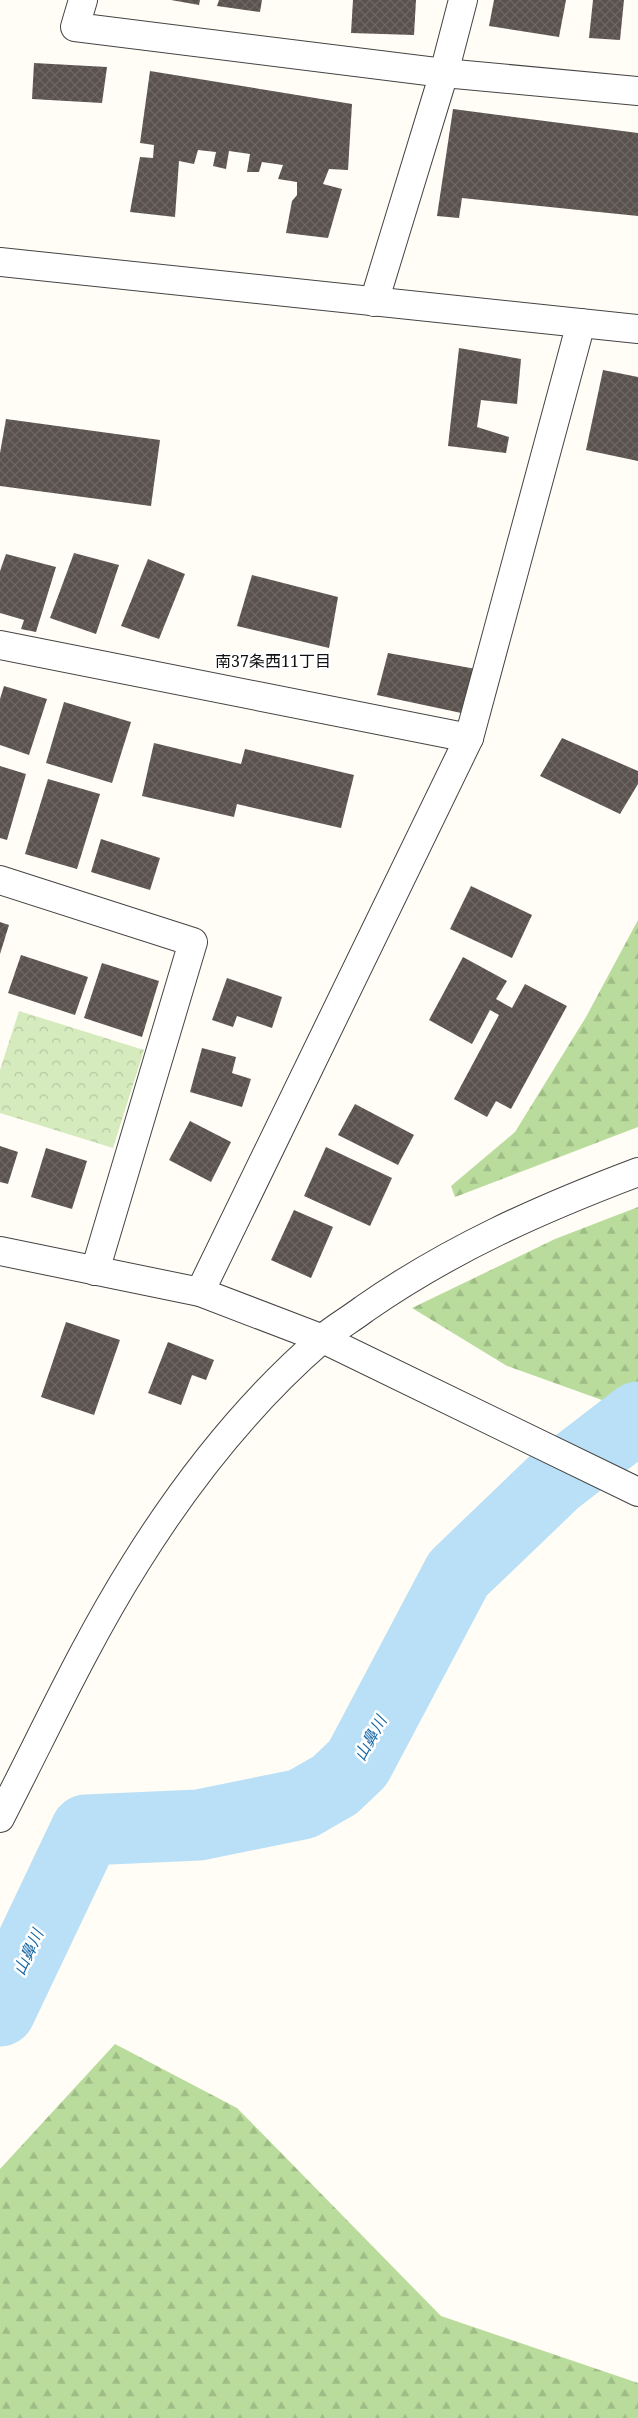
<svg xmlns="http://www.w3.org/2000/svg" width="638" height="2418" viewBox="0 0 638 2418" font-family="'Noto Serif','Noto Sans JP',serif">
<style>
.forest{fill:url(#forest-firs)}
.park{fill:url(#park-crowns)}
.lines{fill:none;stroke-linecap:round;stroke-linejoin:round}
.river{stroke:#b9e0f7;stroke-width:71}
.building{fill:url(#building-cross-hatch)}
.minor-casing{stroke:#444;stroke-width:30}
.minor{stroke:#fff;stroke-width:28}
.labels{text-anchor:middle;stroke-width:5;stroke-linejoin:round;paint-order:stroke}
.neighbourhood-label{font-size:16px;fill:#111;stroke:#fff}
.water-label{font-size:16px;font-style:italic;fill:#1768a6;stroke:#fff}
</style>
<defs>
<pattern id="forest-firs" width="22" height="20" patternUnits="userSpaceOnUse" patternTransform="scale(1.25)"><rect width="22" height="20" fill="#b9dc9c"/><path d="M5 1l3.5 6h-7zM16 11l3.5 6h-7z" fill="#9ebc85"/></pattern>
<pattern id="park-crowns" width="20" height="18" patternUnits="userSpaceOnUse" patternTransform="scale(1.25)"><rect width="20" height="18" fill="#d5ebbd"/><path d="M2 6a3 3 0 1 1 6 0M12 15a3 3 0 1 1 6 0" fill="none" stroke="#b6c8a1"/></pattern>
<pattern id="building-cross-hatch" width="8" height="8" patternUnits="userSpaceOnUse" patternTransform="scale(1.25)"><rect width="8" height="8" fill="#5a524d"/><path d="M0 0l8 8M0 8l8-8" fill="none" stroke="#6d6662"/></pattern>
</defs>
<rect width="100%" height="100%" fill="#fffdf5"/>
<!-- forest -->
<g class="forest">
<path d="M638 920V1127L455 1197 451 1186 515 1132 586 1017Z"/>
<path d="M638 1207V1413L507 1366 412 1308 555 1239Z"/>
<path d="M115 2044 237 2108 441 2316 638 2383V2418H0V2169Z"/>
</g>
<!-- park -->
<path class="park" d="M19 1011 144 1050 113 1148 0 1113V1070Z"/>
<g class="lines">
<!-- river -->
<path class="river" d="M0 2011 86 1830 199 1825 302 1804 335 1785 358 1763 458 1574 556 1480 638 1417"/>
</g>
<!-- building -->
<g class="building">
<path d="M171 0H200L199 5Z"/>
<path d="M219 0H262L260 12 217 6Z"/>
<path d="M353 0H416L414 35 351 33Z"/>
<path d="M494 0H566L559 37 489 26Z"/>
<path d="M593 0H624L620 40 589 38Z"/>
<path d="M34 63 107 67 102 103 32 99Z"/>
<path d="M150 71 352 104 348 170 329 169 323 184 342 189 328 238 286 233 292 201 297 195V182L278 179 283 165 262 162 259 172H247L250 154 229 151 226 169 213 166 216 152 198 150 194 164 179 161 175 217 130 212 140 157 153 158 154 145 140 143Z"/>
<path d="M453 109 638 133V216L462 198 459 218 437 216Z"/>
<path d="M459 348 521 359 517 404 481 400 477 427 509 437 506 453 448 446Z"/>
<path d="M603 370 638 377V461L586 450Z"/>
<path d="M6 419 160 440 151 506 0 486V453Z"/>
<path d="M74 553 119 565 96 634 50 618Z"/>
<path d="M6 554 56 567 36 632 21 629 24 620 0 613V571Z"/>
<path d="M148 559 185 574 159 639 121 626Z"/>
<path d="M252 575 338 597 329 648 237 626Z"/>
<path d="M388 653 476 669 466 714 377 695Z"/>
<path d="M4 686 47 699 29 755 0 745V699Z"/>
<path d="M64 702 131 722 112 783 46 763Z"/>
<path d="M562 738 638 771V784L620 814 540 776Z"/>
<path d="M154 743 241 764 245 749 354 775 341 828 237 804 234 817 142 796Z"/>
<path d="M0 766 26 774 7 840 0 838Z"/>
<path d="M48 779 100 794 77 869 25 854Z"/>
<path d="M101 839 160 858 150 890 91 872Z"/>
<path d="M471 886 532 915 512 958 450 929Z"/>
<path d="M0 922 9 925 0 954Z"/>
<path d="M21 955 88 977 75 1015 8 993Z"/>
<path d="M463 957 507 981 496 999 512 1008 525 984 567 1006 511 1109 496 1101 487 1117 454 1099 499 1015 490 1010 472 1044 429 1020Z"/>
<path d="M102 963 159 981 142 1037 84 1018Z"/>
<path d="M227 978 282 997 272 1028 237 1016 233 1027 212 1020Z"/>
<path d="M202 1048 236 1057 232 1073 251 1079 242 1107 190 1092Z"/>
<path d="M355 1104 414 1135 398 1165 338 1135Z"/>
<path d="M190 1121 231 1142 211 1182 169 1160Z"/>
<path d="M0 1146 18 1152 8 1184 0 1182Z"/>
<path d="M326 1147 392 1178 370 1226 304 1196Z"/>
<path d="M46 1148 87 1161 72 1209 31 1197Z"/>
<path d="M294 1210 333 1227 311 1278 271 1260Z"/>
<path d="M66 1322 120 1340 94 1415 41 1397Z"/>
<path d="M168 1342 214 1360 206 1380 192 1375 181 1405 148 1393Z"/>
</g>
<g class="lines">
<!-- minor casing -->
<g class="minor-casing">
<g id="minor">
<path d="M83 0 75 27 444 73 638 91"/>
<path d="M0 262 638 329"/>
<path d="M374 302 444 73 463 0"/>
<path d="M0 645 469 738"/>
<path d="M0 880 193 942 95 1271"/>
<path d="M0 1251 200 1292 323 1339 638 1492"/>
<path d="M200 1292 469 738 581 323"/>
<path d="M0 1818C44 1733 84 1645 135 1564 186 1482 248 1403 322 1339 335 1328 351 1319 364 1309 450 1249 540 1209 638 1172"/>
</g>
</g>
<!-- minor -->
<use href="#minor" class="minor"/>
</g>
<g class="labels">
<!-- neighbourhood labels -->
<g class="neighbourhood-label">
<text x="273" y="667">南37条西11丁目</text>
</g>
<!-- water labels -->
<g class="water-label">
<text transform="translate(370 1738) rotate(-61)" y="6">山鼻川</text>
<text transform="translate(28 1952) rotate(-65)" y="6">山鼻川</text>
</g>
</g>
</svg>
